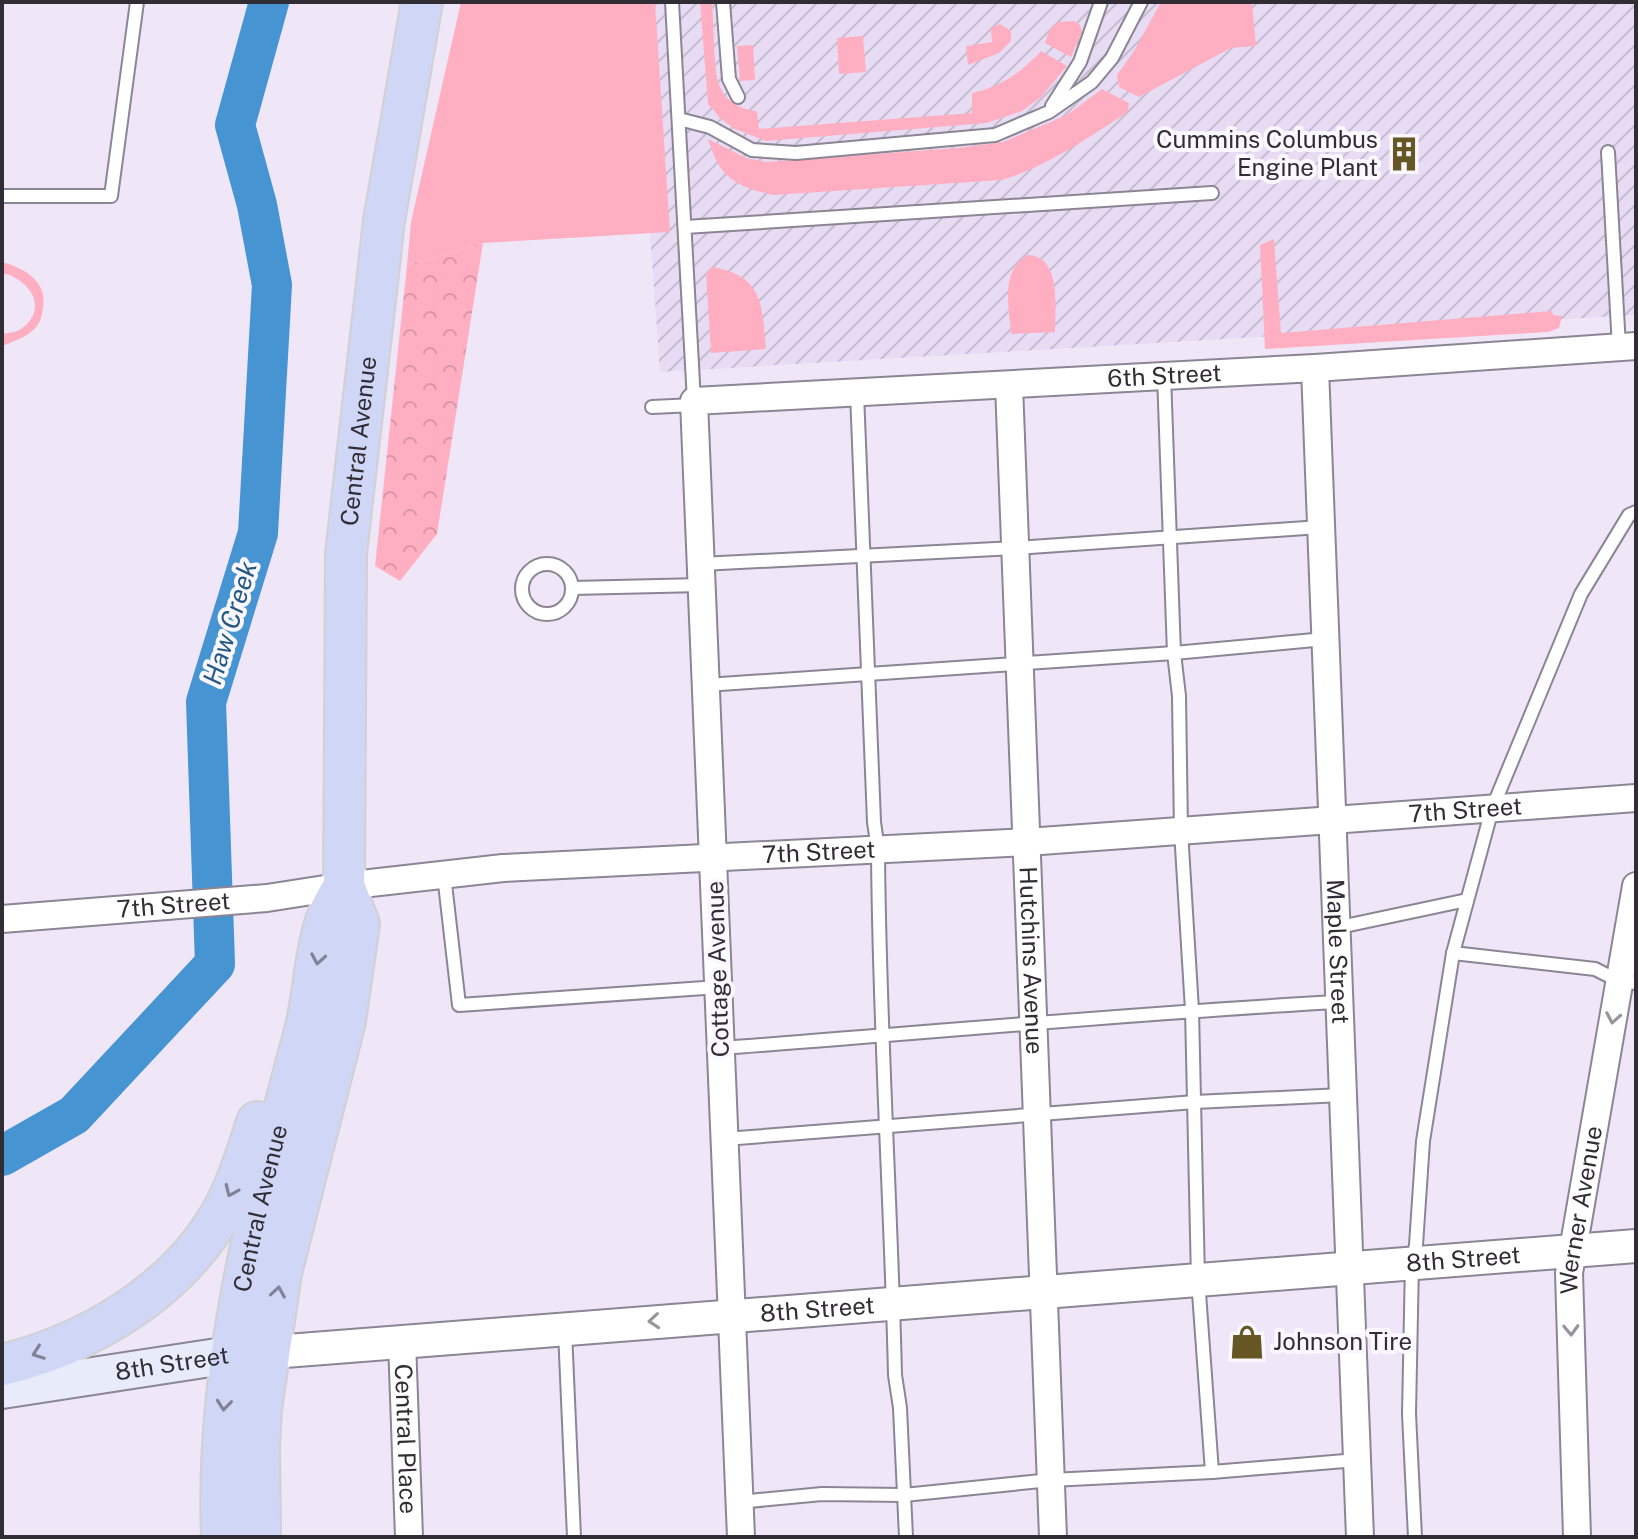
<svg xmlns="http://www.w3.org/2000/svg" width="1638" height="1539" viewBox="0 0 1638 1539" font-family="'Public Sans',sans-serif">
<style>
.industrial{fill:url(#industrial-furrows)}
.grass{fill:#ffafc1}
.forest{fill:url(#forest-crowns)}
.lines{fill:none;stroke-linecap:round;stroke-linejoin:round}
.river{stroke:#4794d2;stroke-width:40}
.service-casing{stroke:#8b8594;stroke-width:16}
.minor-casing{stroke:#8b8594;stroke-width:30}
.tertiary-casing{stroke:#8b8594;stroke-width:36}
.secondary-casing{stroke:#8b8594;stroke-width:40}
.primary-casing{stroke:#d1d1d2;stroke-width:44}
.service{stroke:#fff;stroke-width:12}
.minor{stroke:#fff;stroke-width:26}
.tertiary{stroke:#fff;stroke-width:32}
.secondary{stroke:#e7ebfa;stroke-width:36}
.primary{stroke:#d0d6f6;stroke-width:40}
.oneway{stroke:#808295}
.oneway2{stroke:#98969a}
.labels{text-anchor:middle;stroke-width:8;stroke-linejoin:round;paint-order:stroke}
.poi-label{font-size:24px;fill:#302d34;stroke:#faf7fe;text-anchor:end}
.street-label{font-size:24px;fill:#302d34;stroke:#faf7fe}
.water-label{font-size:26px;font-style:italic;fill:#235984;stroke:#faf7fe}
</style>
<defs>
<pattern id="industrial-furrows" width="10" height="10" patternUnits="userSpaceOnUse" patternTransform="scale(2)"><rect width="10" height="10" fill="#e7dcf4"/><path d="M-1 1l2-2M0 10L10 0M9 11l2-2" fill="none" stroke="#c6bdd2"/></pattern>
<pattern id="forest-crowns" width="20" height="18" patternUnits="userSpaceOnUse" patternTransform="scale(2)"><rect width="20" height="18" fill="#ffafc1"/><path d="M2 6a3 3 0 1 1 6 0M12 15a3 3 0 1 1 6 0" fill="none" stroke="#db97a6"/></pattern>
</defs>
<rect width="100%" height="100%" fill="#efe7f8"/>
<!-- industrial -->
<path class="industrial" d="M489 2H1636V315L660 372 650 232Z"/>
<!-- grass -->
<g class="grass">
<path d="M461 2H655L670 232 483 243 407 265 411 222Z"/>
<path d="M700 2H712C714 22 713 68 719 84 724 101 741 110 757 111L759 129 972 113V93C1001 86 1021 73 1041 51L1067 66 1041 97 1022 111 987 123 766 141 733 128 720 118 708 104Z"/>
<path d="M1161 2H1252L1256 46 1231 48 1139 97 1119 87 1117 75 1134 51Z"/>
<path d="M1074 21 1080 25 1082 32 1071 57 1045 43 1049 30 1058 22Z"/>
<path d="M1000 24 1011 31V41L999 53 968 65 966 46 992 42 991 28Z"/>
<path d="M863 36 866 72 839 74 837 38Z"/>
<path d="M753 45 755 80 740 81 737 46Z"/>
<path d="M1102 89 1129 103 1128 112C1088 138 1048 166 1002 180L773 195C735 186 720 179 708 139L746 158 766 162 958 148 1003 142 1067 115Z"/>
<path d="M1274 239 1281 333 1552 311 1553 315 1562 316 1559 328 1548 332 1265 349 1260 245Z"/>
<path d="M1027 255C1062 255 1055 308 1055 332L1011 334C1009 307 1000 271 1027 255Z"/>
<path d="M2 262C24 268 48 281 43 308 42 315 41 321 37 326 29 336 17 340 5 345H2V334C8 333 16 332 21 329 50 309 30 279 2 273Z"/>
<path d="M713 267C764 276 762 306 766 349L711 353 706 273Z"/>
</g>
<!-- forest -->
<path class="forest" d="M483 243 437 534 400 581 375 566 407 265Z"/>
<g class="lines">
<!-- river -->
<path class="river" d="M2 1156 74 1115 215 964 206 702 258 533 272 285 257 205 235 125 269 2"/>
<!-- service casing -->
<g class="service-casing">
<g id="service">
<path d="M672 2 694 401"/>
<path d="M723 2 729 79 738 97"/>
<path d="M1052 106 1080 62 1101 2"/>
<path d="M679 119 710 127 752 150 796 153 995 135 1049 112 1092 82 1112 58 1141 2"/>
<path d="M1608 152 1619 347"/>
<path d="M2 196H111L137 2"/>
<path d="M685 227 1212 193"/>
<path d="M1164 375 1174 653 1179 696 1181 831 1192 1010 1198 1279 1212 1472"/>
<path d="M857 393 874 822 878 850C879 1025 891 1200 895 1375L900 1408 906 1537"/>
<path d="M652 407 694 405"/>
<path d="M701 564 1015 548 1320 527"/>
<circle cx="547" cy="589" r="25"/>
<path d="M572 588 702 585"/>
<path d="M706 685 1174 653 1325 639"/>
<path d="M444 875 459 1005 719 987"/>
<path d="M1335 928 1467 900"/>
<path d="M1453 953 1595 969 1619 981 1636 983"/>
<path d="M721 1048C927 1033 1132 1013 1338 1002"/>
<path d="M725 1139 1195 1102 1342 1095"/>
<path d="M565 1331 574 1537"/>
<path d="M739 1502 822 1494 904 1495 1051 1480 1212 1472 1357 1460"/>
<path d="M1415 1537 1409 1414 1412 1263 1416 1245 1423 1141 1453 953 1485 835 1492 809 1581 594 1629 515 1636 512"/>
</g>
</g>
<!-- minor casing -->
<g class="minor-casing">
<g id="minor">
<path id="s1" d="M1315 368 1360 1537"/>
<path id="s2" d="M1009 385 1053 1537"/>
<path id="s3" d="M2 919 267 898 344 886 503 868 1027 842 1636 798"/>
<path id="s4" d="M402 1341 409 1537"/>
<path id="s5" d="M741 1537 694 401 1315 368 1636 346"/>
<path id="s6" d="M1577 1537 1569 1273 1636 886"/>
</g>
</g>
<!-- tertiary casing -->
<g class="tertiary-casing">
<g id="tertiary">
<path id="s7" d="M247 1354 1636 1246"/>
</g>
</g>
<!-- secondary casing -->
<g class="secondary-casing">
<g id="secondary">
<path id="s8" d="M2 1390 230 1355"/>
</g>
</g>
<!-- primary casing -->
<g class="primary-casing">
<g id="primary">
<path d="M2 1365C88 1344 175 1293 221 1214 237 1186 247 1153 257 1122"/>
<path id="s9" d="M222 1537C215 1361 260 1199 305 1031 314 996 314 958 325 924 329 911 337 898 344 886"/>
<path id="s10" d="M260 1537 259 1446 261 1409 281 1273 345 1021 359 924 344 886 346 554 384 221 422 2"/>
</g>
</g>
<!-- service -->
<use href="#service" class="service"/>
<!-- minor -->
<use href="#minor" class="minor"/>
<!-- tertiary -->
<use href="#tertiary" class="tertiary"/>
<!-- secondary -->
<use href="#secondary" class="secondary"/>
<!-- primary -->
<use href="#primary" class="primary"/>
</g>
<!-- one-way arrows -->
<defs><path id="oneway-chevron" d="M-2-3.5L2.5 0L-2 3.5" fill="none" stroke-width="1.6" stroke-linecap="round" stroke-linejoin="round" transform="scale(2)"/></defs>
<g class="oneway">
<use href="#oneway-chevron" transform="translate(318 959) rotate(100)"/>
<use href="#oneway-chevron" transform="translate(231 1191) rotate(114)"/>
<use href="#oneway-chevron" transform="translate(278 1292) rotate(-81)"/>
<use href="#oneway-chevron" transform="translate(38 1353) rotate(160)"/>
<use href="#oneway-chevron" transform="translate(224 1405) rotate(96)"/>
</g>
<g class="oneway2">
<use href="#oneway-chevron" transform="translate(1613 1018) rotate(100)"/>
<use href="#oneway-chevron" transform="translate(654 1321) rotate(175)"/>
<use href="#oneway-chevron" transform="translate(1571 1330) rotate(88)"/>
</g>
<!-- icons -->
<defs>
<g id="building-bare" transform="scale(2.76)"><path d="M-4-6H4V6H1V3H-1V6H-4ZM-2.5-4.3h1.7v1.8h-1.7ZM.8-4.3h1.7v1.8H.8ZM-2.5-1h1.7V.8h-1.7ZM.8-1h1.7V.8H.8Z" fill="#655623" stroke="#faf7fe" stroke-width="2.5" paint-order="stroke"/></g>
<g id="shop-bare" transform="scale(2.76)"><path d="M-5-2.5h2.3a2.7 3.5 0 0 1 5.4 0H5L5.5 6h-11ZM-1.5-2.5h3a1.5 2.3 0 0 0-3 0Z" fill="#655623" stroke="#faf7fe" stroke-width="2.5" paint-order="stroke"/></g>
</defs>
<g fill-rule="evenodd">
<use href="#building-bare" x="1404" y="154"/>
<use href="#shop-bare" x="1247" y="1342"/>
</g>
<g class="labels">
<!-- poi labels -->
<g class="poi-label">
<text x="1378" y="148">Cummins Columbus<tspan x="1378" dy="28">Engine Plant</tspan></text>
<text x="1273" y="1350" text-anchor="start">Johnson Tire</text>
</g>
<!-- street labels -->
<g class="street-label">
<text dy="8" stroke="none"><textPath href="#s5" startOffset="1608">6th Street</textPath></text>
<text dy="8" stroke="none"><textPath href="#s10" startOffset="1110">Central Avenue</textPath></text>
<text dy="8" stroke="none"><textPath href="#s3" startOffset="1468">7th Street</textPath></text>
<text dy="8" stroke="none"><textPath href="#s3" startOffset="820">7th Street</textPath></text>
<text dy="8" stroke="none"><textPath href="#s3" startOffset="172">7th Street</textPath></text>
<text dy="8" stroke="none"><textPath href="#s1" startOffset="584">Maple Street</textPath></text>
<text dy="8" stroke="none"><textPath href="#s2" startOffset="576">Hutchins Avenue</textPath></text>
<text transform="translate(718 969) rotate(-92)" y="8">Cottage Avenue</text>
<text dy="8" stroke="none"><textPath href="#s9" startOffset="332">Central Avenue</textPath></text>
<text dy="8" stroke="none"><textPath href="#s6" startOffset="328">Werner Avenue</textPath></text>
<text dy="8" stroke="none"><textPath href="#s7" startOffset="1220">8th Street</textPath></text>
<text dy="8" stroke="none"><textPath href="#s7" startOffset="572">8th Street</textPath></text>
<text dy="8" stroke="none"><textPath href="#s8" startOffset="172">8th Street</textPath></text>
<text dy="8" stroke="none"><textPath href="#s4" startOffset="98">Central Place</textPath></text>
</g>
<!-- water labels -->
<g class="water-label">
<text transform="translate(230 623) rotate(-73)" y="9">Haw Creek</text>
</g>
</g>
<!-- border -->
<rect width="1638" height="1539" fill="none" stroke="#302d34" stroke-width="8"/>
</svg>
